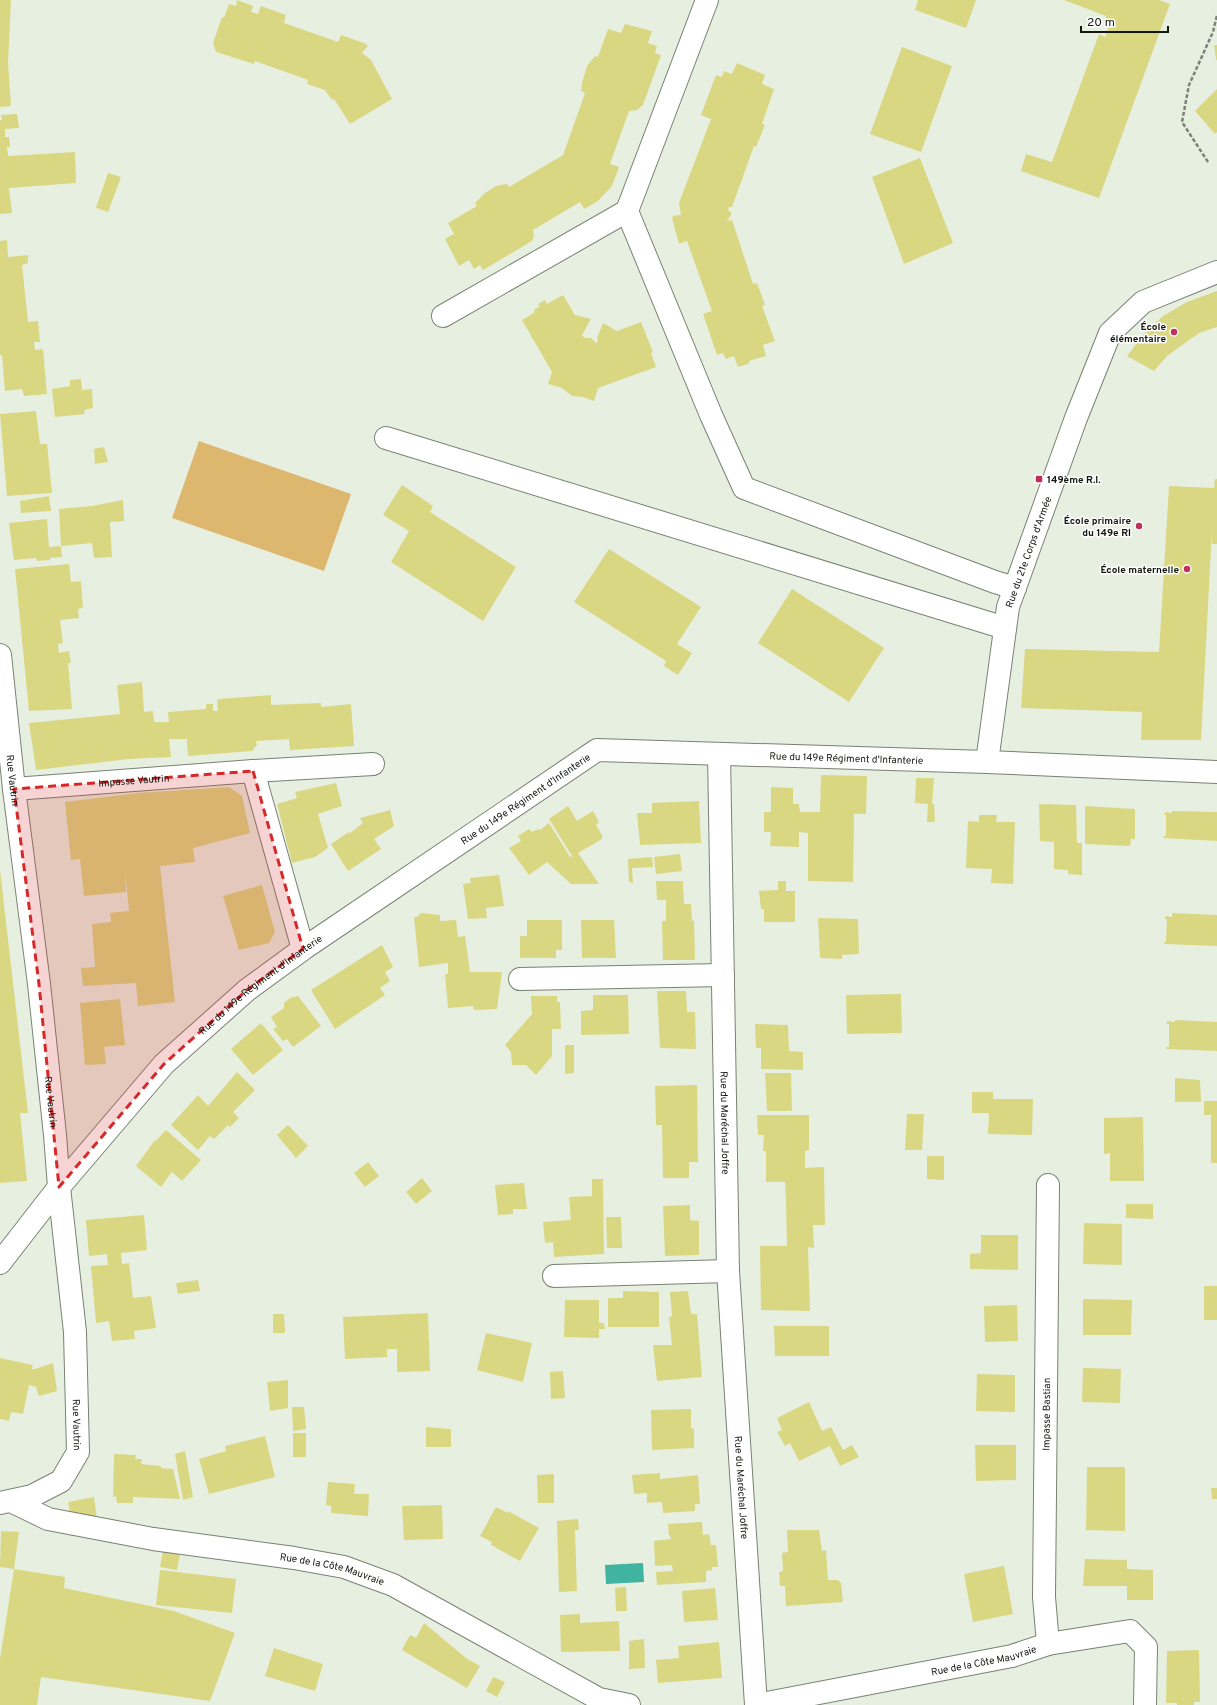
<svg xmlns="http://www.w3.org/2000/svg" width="1217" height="1705" viewBox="0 0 1217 1705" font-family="Overpass,sans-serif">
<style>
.green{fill:#deb76f}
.water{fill:#41b4a1}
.building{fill:#dad783}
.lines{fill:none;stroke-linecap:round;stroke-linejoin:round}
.minor-casing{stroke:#798173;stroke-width:24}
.path{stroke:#7c8277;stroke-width:2.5;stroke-dasharray:4 2;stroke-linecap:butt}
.minor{stroke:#fff;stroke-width:22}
.marked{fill:#d62828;fill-opacity:0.2;stroke:#d62828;stroke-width:3;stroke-dasharray:8 5;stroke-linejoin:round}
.poi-dot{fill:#bf305b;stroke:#fff;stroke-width:1.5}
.labels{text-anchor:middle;stroke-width:3;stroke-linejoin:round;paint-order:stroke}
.poi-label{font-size:10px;font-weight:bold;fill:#131610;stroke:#fff;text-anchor:end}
.street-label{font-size:10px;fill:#131610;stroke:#fff}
</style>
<rect width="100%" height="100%" fill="#e7f0e0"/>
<!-- green -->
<path class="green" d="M199 441 351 494 324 571 172 518Z"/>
<!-- water -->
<path class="water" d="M643 1563 644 1582 606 1584 605 1565Z"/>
<!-- building -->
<g class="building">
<path d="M0 0H11L8 62 11 106 0 107Z"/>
<path d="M237 0 253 6 251 12 258 14 261 6 286 15 284 23 338 42 341 35 364 43 368 46 362 53 371 60 392 99 350 124 334 99 332 100 325 90 307 84 308 80 255 61 254 64 216 52 213 43 222 17 224 18 229 4 236 6Z"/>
<path d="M918 0H976L966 28 915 10Z"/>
<path d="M1064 0H1159L1170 4 1099 198 1021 171 1026 154 1052 162 1099 34 1105 37 1111 21 1105 18 1106 16Z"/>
<path d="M625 24 652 31 648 43 657 46 655 53 661 55 643 105 637 110 629 111 610 164 619 167 612 186 598 201 584 209 580 202 533 230 534 236 532 241 483 270 480 265 474 269 469 260 459 266 445 239 454 234 448 223 477 206 475 203 485 193 496 186 507 184 509 187 563 155 585 93 581 91 582 83 587 66 595 56 598 57 608 29 621 33Z"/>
<path d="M1214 45H1217V60H1216Z"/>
<path d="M902 47 952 66 921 152 870 134Z"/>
<path d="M737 63 765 75 762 84 774 89 762 124 765 125 756 147 754 146 732 207H729L728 210 731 213V215L727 221 732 220 753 284 757 283 765 305 762 306 775 341 763 345 766 356 749 361 750 363 738 367 734 356 726 359 723 353 717 355 703 314 712 311 687 241 679 244 672 218 673 216 681 215 679 203 711 119 701 115 716 75 722 77 724 71 732 74Z"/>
<path d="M1217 89V132L1215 134 1195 111Z"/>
<path d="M17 114 19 128 5 129V137H9L10 147H7L8 156 75 152 76 183 9 188 12 213 0 214V120H2L1 115Z"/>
<path d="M920 158 953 243 904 264 872 177Z"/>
<path d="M108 173 121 177 108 212 96 208Z"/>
<path d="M7 240 8 257 28 255V263L22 265 28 322 38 321 40 342H34L35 350 43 349 47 394 24 396 22 389 5 391 2 355H0V241Z"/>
<path d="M1217 291V327L1199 333 1167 356 1154 371 1127 356 1142 336 1163 316 1187 302Z"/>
<path d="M563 295 575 315 591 319 582 335 585 338H591L596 343 598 341 597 338 603 323 617 331 641 322 653 352 651 353 656 367 598 388 594 401 583 397 572 396 562 388 548 384 552 372 522 320 535 312 534 310 540 306 538 304 545 300 547 304Z"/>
<path d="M81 379 82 390 92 389 93 408 84 410 85 414 55 417 52 389 70 386V380Z"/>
<path d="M36 411 40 444H47L52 493 7 496 0 414Z"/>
<path d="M104 447 108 462 95 464 94 449Z"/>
<path d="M1215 479H1217V544H1212V529L1201 740H1141L1142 712 1021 708 1025 649 1159 652 1169 486 1214 488Z"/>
<path d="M402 485 433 506 430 512 516 567 483 621 391 562 409 531 383 515Z"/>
<path d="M49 496 51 511 21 513 20 501Z"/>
<path d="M123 500 124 521 110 522 112 557 94 558 92 543 61 546 59 509 92 506Z"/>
<path d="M47 519 49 547 61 546 62 557 50 558V560L37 561 36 558 14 560 9 523Z"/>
<path d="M609 549 701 607 677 644 692 653 678 675 664 666 666 661 574 602Z"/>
<path d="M69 564 71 582 81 581 83 608 78 609 79 618 60 620 63 643 58 644 59 653 69 651 71 663H68L72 709 29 711 15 569Z"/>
<path d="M792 589 884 648 849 702 758 643Z"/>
<path d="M142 682 144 712 153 711 154 722H169L168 712 206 709V704H213V711H218L217 700 219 699 271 695V705L321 703V707L351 704 354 746 290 750 289 739 256 741 257 745 252 751 188 756 187 739H169L171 757 129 759 36 770 29 723 120 714 117 685Z"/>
<path d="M821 775 867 776 866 814H854L853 882 808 881V833L799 832V847L770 846 771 832H764V812H771V787L793 788V804H799L800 812H820Z"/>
<path d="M916 778H934L932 804H934L935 822H927L928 804 915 803Z"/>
<path d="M336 783 342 806 318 814 328 848 315 857 292 863 277 804 297 798 295 792Z"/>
<path d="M229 787 242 796 250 833 193 848 195 862 160 866 175 1002 138 1006 136 983 83 986 81 968 95 967 92 924 111 922 110 913 129 911 125 870 126 892 84 896 80 859 71 860 65 802 138 793Z"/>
<path d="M699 801 701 843 640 845 637 813H652V803Z"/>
<path d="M1039 804 1076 805 1077 843H1082V875L1068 874V870L1054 869V842L1040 841Z"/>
<path d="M568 806 577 821 593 811 599 822 596 825 602 835V839L578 853 599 884H571L547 862 529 875 509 848 521 841 518 836 529 829 532 832 538 829 540 830 549 823 570 857 572 856 549 819Z"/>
<path d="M1085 806 1135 809V839H1131L1130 846 1085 844Z"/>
<path d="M390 810 394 826 374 839 381 849 348 871 331 844 349 832V834L363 823 360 818Z"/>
<path d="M1172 811 1217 812V841L1163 838 1164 836H1166V815H1164L1165 812 1172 813Z"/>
<path d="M979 815H997L996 822H1015L1013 884 991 883 992 869 966 868 968 821 979 822Z"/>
<path d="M680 854 682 871 656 874 654 857Z"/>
<path d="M652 857 653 867 632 868 633 883 629 882 628 859Z"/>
<path d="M0 870 28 1113H20L27 1181 0 1183Z"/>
<path d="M499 875 504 906 486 908 487 918 468 919 463 884 471 883 470 878Z"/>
<path d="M656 881H683L684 904H691L692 921 694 920 695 960H663L662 921H666V900H657Z"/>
<path d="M778 881H786V891H795V922H764V909H761L759 891 778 890Z"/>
<path d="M262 885 275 932 269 943 239 950 223 896Z"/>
<path d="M421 913 440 915V921L456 920 458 937 465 936 470 972H502L497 1009 474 1010 473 1006 448 1008 445 974H448V963L419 967 414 917H417Z"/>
<path d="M1172 913 1217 915V946L1164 944V942H1166L1167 919H1165V916L1172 917Z"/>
<path d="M818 918 858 919 859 954 842 955V959L820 958Z"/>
<path d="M527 920H562V950H556V958H520V936H527Z"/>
<path d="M581 920H614L616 958H582Z"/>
<path d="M382 945 393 967 385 972 390 981 380 988 385 995 335 1029 311 990Z"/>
<path d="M657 991H686L687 1012H695L696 1049 660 1048Z"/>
<path d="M901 994 902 1033 847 1034 846 995Z"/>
<path d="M593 995H628L629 1034 581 1035V1011L593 1010Z"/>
<path d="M298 996 321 1026 293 1047 287 1039 283 1041 273 1029 277 1027 271 1017 284 1008V1003L290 998Z"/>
<path d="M531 996H557V1002H560L561 1029H552V1056L536 1075 526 1065H512L511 1052 505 1045 532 1014Z"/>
<path d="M120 999 125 1045 104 1047 106 1064 85 1065 80 1003Z"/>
<path d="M1175 1020 1217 1022V1051L1166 1049V1047H1169V1024H1167V1021L1175 1022Z"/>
<path d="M261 1023 283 1050 253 1075 231 1049Z"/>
<path d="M755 1024 788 1025 789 1051 803 1052V1070L761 1069V1048H756Z"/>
<path d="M565 1045H574V1073L565 1074Z"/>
<path d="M237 1072 255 1090 233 1112 239 1118 230 1127 228 1125 214 1139 210 1136 198 1150 171 1125 198 1095 208 1106Z"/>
<path d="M765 1073H791L792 1111H767Z"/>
<path d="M1175 1078 1200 1080 1201 1102H1175Z"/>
<path d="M697 1085 698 1162H689V1178H663L662 1125H656L655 1086Z"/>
<path d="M972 1092H993V1099H1033L1032 1135 988 1134 989 1113H972Z"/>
<path d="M1204 1101H1217V1163H1211V1115H1204Z"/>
<path d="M907 1114H924L922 1150H905Z"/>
<path d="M757 1115H809V1150L805 1151V1168L824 1167 825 1225H813L814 1248 808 1247 810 1311 761 1310 760 1246H787L786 1202 785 1182H766V1151H763L764 1135H758Z"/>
<path d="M1143 1117 1144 1181H1110V1153L1104 1154V1118Z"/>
<path d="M288 1125 308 1146 296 1158 277 1135Z"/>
<path d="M166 1130 201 1160 182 1181 172 1172 161 1187 136 1166 155 1140 156 1141Z"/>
<path d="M927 1156H944V1180L927 1179Z"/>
<path d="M368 1162 379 1176 365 1187 354 1173Z"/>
<path d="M422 1178 432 1191 416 1204 406 1192Z"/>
<path d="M592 1179H603L604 1254 554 1257 553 1242 545 1243 543 1222 571 1220 569 1197 592 1196Z"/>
<path d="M524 1183 527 1209H513V1214L498 1215 495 1185Z"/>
<path d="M1126 1204H1153V1219L1126 1218Z"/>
<path d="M690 1205V1220L699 1221V1255L665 1256 663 1206Z"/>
<path d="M144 1215 147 1250 121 1253 122 1264 129 1263 133 1298 151 1296 156 1328 134 1331 135 1339 112 1341 109 1321 96 1323 91 1266 108 1265 107 1254 89 1256 86 1220Z"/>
<path d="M606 1217H621L622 1248H607Z"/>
<path d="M1084 1223 1122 1224V1265L1083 1264Z"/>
<path d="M981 1235H1018V1270L970 1269V1254L981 1253Z"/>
<path d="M198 1280 200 1291 178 1294 176 1283Z"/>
<rect x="1204" y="1286" width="13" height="34"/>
<path d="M623 1291 659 1292V1327H608V1298H623Z"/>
<path d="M688 1291 691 1314H697L702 1377 657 1381 653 1345H672L669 1317 672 1316 670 1292Z"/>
<path d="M1083 1299 1132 1300 1131 1335H1083Z"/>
<path d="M565 1300H599V1323H604L605 1329H599V1338L564 1337Z"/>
<path d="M1017 1305 1018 1341 985 1342 984 1306Z"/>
<path d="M428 1313 430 1371 397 1372V1349H387V1357L345 1359 343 1317Z"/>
<path d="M273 1314H284L285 1333H273Z"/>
<path d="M774 1326H829V1356H775Z"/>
<path d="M486 1333 532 1343 523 1382 477 1370Z"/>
<path d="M0 1358 33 1365 32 1369H35L53 1363 57 1391 39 1396 36 1387 29 1385 23 1414 11 1412 9 1421 0 1419Z"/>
<path d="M1083 1368 1121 1369 1120 1403 1082 1402Z"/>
<path d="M563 1371 565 1398 551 1399 550 1372Z"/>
<path d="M977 1374 1015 1375V1412L976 1411Z"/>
<path d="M288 1380V1408L270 1411 267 1382Z"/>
<path d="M809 1402 822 1431 831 1427 843 1450 852 1445 859 1457 840 1466 830 1446 799 1461 790 1443 785 1446 777 1432 782 1430 777 1418Z"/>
<path d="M292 1407H304L306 1429 293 1431Z"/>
<path d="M691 1409V1428L694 1429V1448L652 1450 651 1410Z"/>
<path d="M426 1427 451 1429V1447H426Z"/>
<rect x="293" y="1433" width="13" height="24"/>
<path d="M265 1436 275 1477 209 1494 199 1459 226 1451 225 1446Z"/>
<path d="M975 1445H1016V1480L976 1481Z"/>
<path d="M185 1451 193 1497 183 1500 175 1454Z"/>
<path d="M114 1454 136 1455 135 1459H142L141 1464 161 1466V1468L173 1469 180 1499 133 1497V1503H117L116 1496 113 1497Z"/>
<path d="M1087 1467H1125V1531L1086 1530Z"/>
<path d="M660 1473V1479L698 1475 700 1504H695V1511L663 1513 662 1502 647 1503V1493L634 1494 632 1475Z"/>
<path d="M554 1474V1503H538L537 1475Z"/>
<path d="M328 1482 355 1484 354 1494H369L368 1516 331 1513V1506L326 1505Z"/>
<path d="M1211 1488H1217V1499H1212Z"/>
<path d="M94 1497 97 1519 70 1513 68 1502Z"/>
<path d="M442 1505 443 1539 404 1540 402 1506Z"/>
<path d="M496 1507 508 1513V1511L539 1528 520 1561 491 1545 492 1542 480 1536Z"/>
<path d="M578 1519 579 1530H575L577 1591 559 1592 557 1521Z"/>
<path d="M702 1522 703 1535 709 1534 711 1545H716L718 1567H712V1570L706 1571V1582L657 1585 656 1572 673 1571 672 1565 655 1566 654 1541 671 1539 670 1535 669 1536 668 1524Z"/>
<path d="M787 1530H819L822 1551 826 1550 828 1580H838L841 1583 843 1602 786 1606 785 1586H780L779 1572 783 1571 782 1553 788 1552Z"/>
<path d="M1 1531 19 1532 14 1569 65 1577 64 1588 174 1611 235 1633 210 1701 41 1677 37 1705H0V1659L14 1569 0 1567Z"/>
<path d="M163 1551 180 1554 177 1570 160 1567Z"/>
<path d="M1085 1559 1127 1560V1569L1153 1570V1600H1127V1586H1083Z"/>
<path d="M1004 1566 1013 1614 973 1622 964 1574Z"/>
<path d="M160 1570 236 1579 232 1613 156 1605Z"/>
<path d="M626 1587 627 1611H616L615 1588Z"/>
<path d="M715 1588 718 1620 684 1622 682 1591Z"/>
<path d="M580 1614V1623L619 1621 620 1651 561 1652 560 1615Z"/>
<path d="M424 1623 466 1658 480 1666 467 1688 402 1650 410 1635 416 1638Z"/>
<path d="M644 1639 645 1668 629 1669V1641Z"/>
<path d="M719 1642 722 1678 658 1683 656 1660 679 1658 678 1646Z"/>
<path d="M274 1648 323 1664 315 1691 265 1676Z"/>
<path d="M1199 1650 1200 1702H1194V1705H1177V1703H1166L1167 1651Z"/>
<path d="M493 1677 505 1682 497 1697 486 1691Z"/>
</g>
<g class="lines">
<!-- minor casing -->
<g class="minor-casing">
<g id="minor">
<path d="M707 0 627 211 711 415 744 488 995 582 1015 588"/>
<path d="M443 316 627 211"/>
<path d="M386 438 1005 628"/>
<path id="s1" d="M0 655 14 789 39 984 55 1135 59 1187 75 1332 78 1452 61 1481 32 1496 0 1503"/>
<path id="s2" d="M719 754 728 1271 756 1705"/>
<path id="s3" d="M987 762 1008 607 1076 418 1110 333 1143 302 1217 272"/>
<path d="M253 771 303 949"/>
<path id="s4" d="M14 789 253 771 373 764"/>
<path d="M520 979 723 975"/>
<path id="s5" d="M0 1263 59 1187 164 1064 247 990 303 949 597 750 987 762 1217 772"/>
<path d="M554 1276 728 1271"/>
<path id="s6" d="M11 1501 48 1519 153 1539 294 1558 344 1567 393 1585 599 1699 629 1705"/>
<path id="s7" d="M1048 1644 1044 1597 1048 1185"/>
<path id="s8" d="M756 1705 1012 1656 1048 1644 1130 1631 1146 1647 1145 1705"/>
</g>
</g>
<!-- path -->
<path class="path" d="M1208 162 1182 122 1189 85 1213 32 1217 15"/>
<!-- minor -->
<use href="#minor" class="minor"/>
</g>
<!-- marked area -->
<path class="marked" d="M253 771 303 949 247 990 164 1064 59 1187 39 984 14 789Z"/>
<!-- markers -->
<g class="poi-dot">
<circle cx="1174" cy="332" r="4"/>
<rect x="1035" y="475" width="8" height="8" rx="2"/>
<circle cx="1139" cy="526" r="4"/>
<circle cx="1187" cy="569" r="4"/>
</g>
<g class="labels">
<!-- poi labels -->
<g class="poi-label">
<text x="1166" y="330">École<tspan x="1166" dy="12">élémentaire</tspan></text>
<text x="1047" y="483" text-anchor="start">149ème R.I.</text>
<text x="1131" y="524">École primaire<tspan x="1131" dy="12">du 149e RI</tspan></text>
<text x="1179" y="573">École maternelle</text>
</g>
<!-- street labels -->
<g class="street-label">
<text dy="4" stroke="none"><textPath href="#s3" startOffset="215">Rue du 21e Corps d'Armée</textPath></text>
<text dy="4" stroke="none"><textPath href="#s5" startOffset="1043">Rue du 149e Régiment d'Infanterie</textPath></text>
<text dy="4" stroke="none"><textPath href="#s1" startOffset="126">Rue Vautrin</textPath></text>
<text dy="4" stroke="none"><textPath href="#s4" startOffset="120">Impasse Vautrin</textPath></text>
<text dy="4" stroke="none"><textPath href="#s5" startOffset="707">Rue du 149e Régiment d'Infanterie</textPath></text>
<text dy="4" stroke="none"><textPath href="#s5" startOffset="383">Rue du 149e Régiment d'Infanterie</textPath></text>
<text dy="4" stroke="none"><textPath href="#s1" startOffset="450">Rue Vautrin</textPath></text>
<text dy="4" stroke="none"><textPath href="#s2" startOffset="369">Rue du Maréchal Joffre</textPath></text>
<text dy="4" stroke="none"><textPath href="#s7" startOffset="230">Impasse Bastian</textPath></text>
<text dy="4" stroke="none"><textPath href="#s1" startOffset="774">Rue Vautrin</textPath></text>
<text dy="4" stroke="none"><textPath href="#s2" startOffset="734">Rue du Maréchal Joffre</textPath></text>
<text dy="4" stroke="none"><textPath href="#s6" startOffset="330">Rue de la Côte Mauvraie</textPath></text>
<text dy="4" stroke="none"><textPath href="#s8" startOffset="232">Rue de la Côte Mauvraie</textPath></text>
</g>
</g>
<!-- scale -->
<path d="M1081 26v6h87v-6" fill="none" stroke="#131610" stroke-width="2"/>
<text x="1087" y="26" font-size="12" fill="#131610" stroke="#ffffff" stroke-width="3" paint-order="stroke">20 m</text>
</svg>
